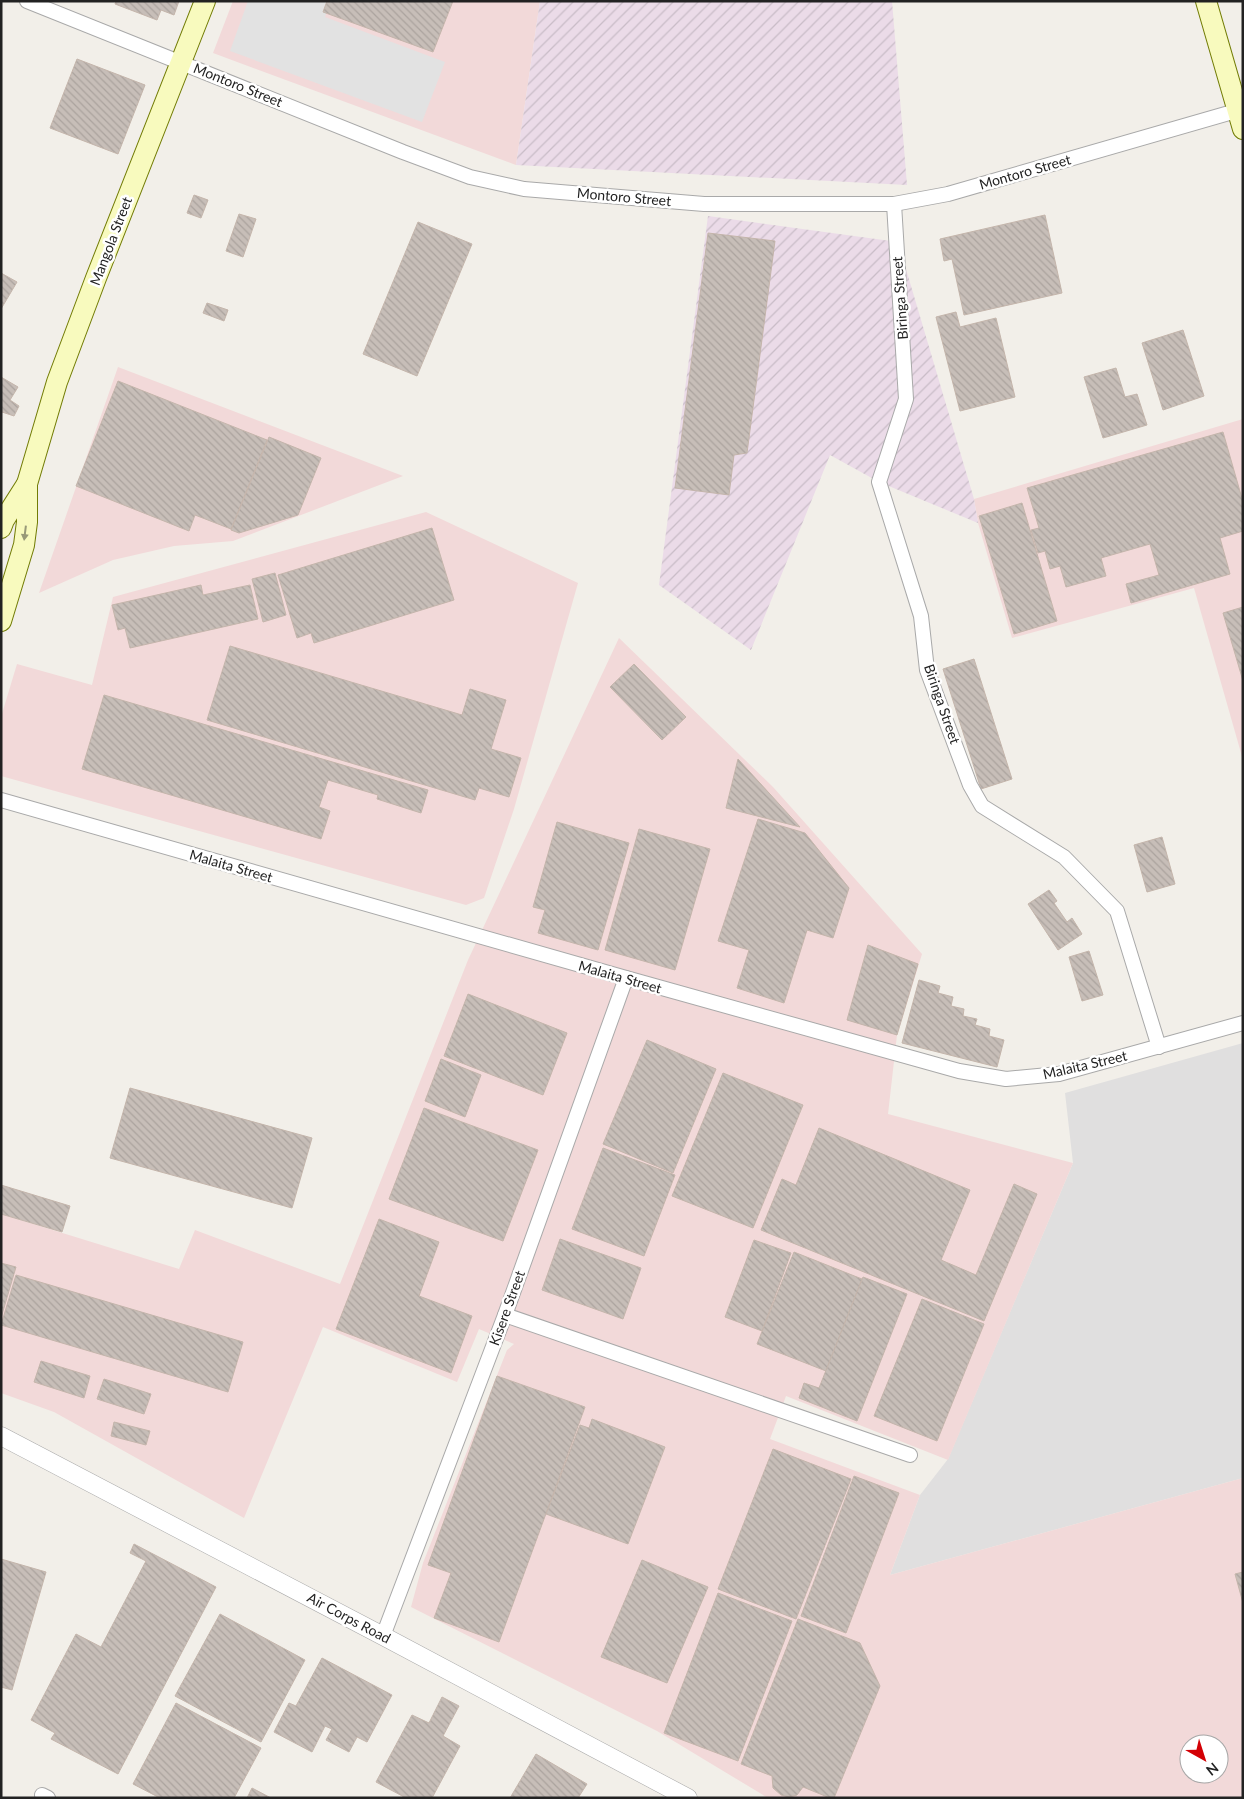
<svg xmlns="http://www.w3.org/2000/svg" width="1244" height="1799" viewBox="0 0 1244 1799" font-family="Lato,sans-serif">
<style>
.residential{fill:#e0dfdf}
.commercial{fill:#f2d9d9;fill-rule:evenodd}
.industrial{fill:url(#industrial-furrows)}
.parking{fill:#e2e2e2}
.building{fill:url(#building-back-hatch);stroke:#c4b5ab}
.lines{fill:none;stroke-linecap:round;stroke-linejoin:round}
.minor-casing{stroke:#a9a9a9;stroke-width:16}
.tertiary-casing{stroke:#a9a9a9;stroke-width:19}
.secondary-casing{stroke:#727c05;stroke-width:22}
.minor{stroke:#fff;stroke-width:14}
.tertiary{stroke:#fff;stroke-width:18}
.secondary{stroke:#f8fabe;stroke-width:20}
.oneway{fill:#989978}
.labels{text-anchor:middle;stroke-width:5;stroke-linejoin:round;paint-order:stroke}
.street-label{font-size:14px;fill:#222;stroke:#fff}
</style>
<defs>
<pattern id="industrial-furrows" width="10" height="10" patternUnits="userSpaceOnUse" patternTransform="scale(1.25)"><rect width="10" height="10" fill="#ebdbe8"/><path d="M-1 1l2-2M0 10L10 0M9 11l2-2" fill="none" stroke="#c9bcc7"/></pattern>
<pattern id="building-back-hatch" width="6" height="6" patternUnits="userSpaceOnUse" patternTransform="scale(1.25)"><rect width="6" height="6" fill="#c7beb8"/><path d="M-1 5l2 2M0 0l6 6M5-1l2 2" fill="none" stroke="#aba39e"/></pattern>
</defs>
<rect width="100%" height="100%" fill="#f2efe9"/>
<!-- residential -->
<path class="residential" d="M1243 1043V1478L890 1575 920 1495 948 1459 1073 1163 1065 1093Z"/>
<!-- commercial -->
<g class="commercial">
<path d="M233 1H540L516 165 213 53Z"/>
<path d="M118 367 403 476 233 541 174 546 113 560 39 593Z"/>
<path d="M1243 419V760L1194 588 1012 638 978 523 974 499Z"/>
<path d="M426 512 578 583 514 809 484 898 466 905 1 776V717L17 664 92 685 113 597Z"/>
<path d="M619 638 773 787 922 954 897 1035 888 1114 1073 1163 948 1460 786 1396 770 1439 920 1495 890 1575 1243 1478V1798H768L657 1731 411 1607 423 1563 507 1350 514 1344 479 1329 457 1382 323 1327 244 1518 54 1412 1 1393V1214L179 1269 195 1230 340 1284 468 960ZM1189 1744H1219V1774H1189Z"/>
</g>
<!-- industrial -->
<g class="industrial">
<path d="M540 1H892L907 185 516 165Z"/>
<path d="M708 216 898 242 974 499 978 523 879 482 830 455 751 650 659 585Z"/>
</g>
<!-- parking -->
<path class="parking" d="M248 1H331L325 17 445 62 422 122 230 51Z"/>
<!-- building -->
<g class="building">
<path d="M116 1H179L174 15 161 10 157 20 115 4Z"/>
<path d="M327 1H453L433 52 323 12Z"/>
<path d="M77 59 145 85 118 154 50 128Z"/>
<path d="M194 195 208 200 201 218 187 213Z"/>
<path d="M239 214 256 219 243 257 226 251Z"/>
<path d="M1045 215 1062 293 964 315 952 259 944 261 940 239Z"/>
<path d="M418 222 472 244 417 376 363 354Z"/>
<path d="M708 233 775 241 747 453 734 455 729 495 675 488Z"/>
<path d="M1 273 17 282 1 309Z"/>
<path d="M207 303 228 310 224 321 203 313Z"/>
<path d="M956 312 960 327 996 318 1015 397 960 411 936 317Z"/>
<path d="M1183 330 1204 396 1163 410 1142 343Z"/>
<path d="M1116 368 1125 397 1137 394 1147 425 1103 438 1084 377Z"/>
<path d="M1 377 18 387 10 400 19 406 14 416 2 412 1 415Z"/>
<path d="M118 381 267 440 231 529 195 515 189 531 76 486Z"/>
<path d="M1223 432 1243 502V531L1220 538 1230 574 1131 603 1126 584 1159 575 1150 544 1101 558 1106 576 1066 587 1060 566 1050 569 1045 551 1038 553 1031 530 1039 528 1027 488Z"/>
<path d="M269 437 321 458 298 515 239 533 231 530Z"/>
<path d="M1022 503 1057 621 1014 634 979 516Z"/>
<path d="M432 528 454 600 314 643 311 633 297 638 278 575Z"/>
<path d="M275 573 286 615 263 622 252 579Z"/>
<path d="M201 585 203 595 250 585 258 619 130 648 125 628 118 630 112 605Z"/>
<path d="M1243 607V681L1223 613Z"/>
<path d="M230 646 462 715 470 689 506 700 491 749 521 758 509 797 479 788 475 800 207 720Z"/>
<path d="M974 659 1012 779 981 789 943 669Z"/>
<path d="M634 664 686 717 662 740 610 687Z"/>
<path d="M104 695 428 790 421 813 377 799 378 795 328 780 319 807 330 811 321 839 82 769Z"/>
<path d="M738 759 800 827 726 808Z"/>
<path d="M758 819 805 833 849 888 833 938 807 930 784 1003 737 988 749 950 718 941Z"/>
<path d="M557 822 629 843 598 950 538 933 545 910 533 907Z"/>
<path d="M639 829 710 849 675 970 605 950Z"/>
<path d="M1162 837 1175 884 1147 892 1134 845Z"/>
<path d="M1049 890 1057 901 1054 903 1067 922 1072 918 1082 934 1058 950 1028 904Z"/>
<path d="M868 945 918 964 897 1035 847 1020Z"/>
<path d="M1089 951 1103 995 1082 1001 1069 957Z"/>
<path d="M919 980 940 986 938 993 953 997 951 1006 964 1009 963 1016 977 1019 975 1025 990 1029 989 1036 1004 1040 997 1067 902 1043Z"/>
<path d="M468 994 567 1033 543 1095 444 1056Z"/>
<path d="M647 1040 716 1069 673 1173 603 1144Z"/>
<path d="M441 1059 481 1075 465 1117 425 1101Z"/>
<path d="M723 1073 803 1105 753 1228 672 1196Z"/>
<path d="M130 1088 312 1138 292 1208 110 1158Z"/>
<path d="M424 1108 538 1150 503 1241 389 1199Z"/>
<path d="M819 1128 970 1190 941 1260 976 1275 1014 1184 1037 1194 984 1321 761 1230 782 1179 796 1185Z"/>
<path d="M603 1148 675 1175 644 1256 572 1229Z"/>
<path d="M1 1185 70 1206 62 1232 1 1214Z"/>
<path d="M379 1219 439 1242 419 1296 472 1316 451 1373 336 1329Z"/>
<path d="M560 1239 641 1268 623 1319 542 1290Z"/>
<path d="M754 1240 791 1253 762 1331 725 1317Z"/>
<path d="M794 1252 862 1279 826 1371 757 1344Z"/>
<path d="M1 1263 16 1267 1 1318Z"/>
<path d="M16 1275 243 1342 228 1392 1 1325Z"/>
<path d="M863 1277 907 1294 857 1421 799 1398 804 1383 819 1388Z"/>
<path d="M922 1299 984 1324 937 1441 874 1416Z"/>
<path d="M41 1361 90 1376 84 1398 34 1382Z"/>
<path d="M497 1376 585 1407 499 1642 434 1618 451 1573 428 1565Z"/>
<path d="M104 1379 151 1394 144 1414 97 1399Z"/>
<path d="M592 1419 665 1447 628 1544 546 1514 580 1425 589 1428Z"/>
<path d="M114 1422 150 1431 146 1445 111 1436Z"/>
<path d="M773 1449 851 1479 796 1619 718 1589Z"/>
<path d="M854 1476 899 1493 846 1633 801 1616Z"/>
<path d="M134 1544 216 1587 118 1774 51 1739 55 1733 31 1720 76 1634 101 1647 146 1561 130 1553Z"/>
<path d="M1 1559 46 1572 12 1690 1 1687Z"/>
<path d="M642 1560 708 1587 667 1683 601 1657Z"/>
<path d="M1243 1572V1603L1235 1574Z"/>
<path d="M718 1593 792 1621 738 1761 664 1733Z"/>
<path d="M220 1614 305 1660 261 1742 175 1696Z"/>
<path d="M798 1619 860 1643 880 1686 834 1798H830L803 1787 797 1795 789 1797 781 1795 773 1788 772 1776 741 1764Z"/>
<path d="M322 1658 392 1695 367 1742 357 1737 349 1752 326 1740 332 1729 325 1726 312 1752 274 1732 289 1703 296 1706Z"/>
<path d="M442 1697 459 1706 443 1736 460 1746 432 1798H406L376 1782 412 1715 429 1723Z"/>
<path d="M176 1703 261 1748 234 1798H160L133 1784Z"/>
<path d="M536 1754 587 1784 578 1798H510Z"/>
<path d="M252 1788 271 1798H247Z"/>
</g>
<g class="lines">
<!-- minor casing -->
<g class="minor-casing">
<g id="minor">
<path d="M27 1 403 152 470 177 524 189 704 204H894L948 194 1243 109"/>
<path d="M894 204 906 399 879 482 921 616 927 670 970 785 982 806 1064 857 1117 911 1159 1047"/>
<path d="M1 800 626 978 959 1071 1006 1079 1059 1074 1243 1023"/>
<path d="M505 1315 910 1455"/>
<path d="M383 1636 505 1315 626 978"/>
<path d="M42 1795 48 1798"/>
</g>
</g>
<!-- tertiary casing -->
<g class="tertiary-casing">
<path id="tertiary" d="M1 1436 383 1636 688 1798"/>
</g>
<!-- secondary casing -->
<g class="secondary-casing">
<g id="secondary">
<path d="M1206 1 1243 129"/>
<path d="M1 528 4 520 27 484"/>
<path d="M1 621 24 545 27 522V484L57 382 96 278 205 1"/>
</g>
</g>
<!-- minor -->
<use href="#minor" class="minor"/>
<!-- tertiary -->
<use href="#tertiary" class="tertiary"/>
<!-- secondary -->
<use href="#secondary" class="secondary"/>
</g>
<!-- one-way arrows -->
<defs><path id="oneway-solid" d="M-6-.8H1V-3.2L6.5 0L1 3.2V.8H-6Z" transform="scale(1.25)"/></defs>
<use class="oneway" href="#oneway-solid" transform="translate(25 533) rotate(97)"/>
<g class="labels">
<!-- street labels -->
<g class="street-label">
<text transform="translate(238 85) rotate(22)" y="5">Montoro Street</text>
<text transform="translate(1025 172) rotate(-16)" y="5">Montoro Street</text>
<text transform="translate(624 197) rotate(5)" y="5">Montoro Street</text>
<text transform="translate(111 241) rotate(-69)" y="5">Mangola Street</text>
<text transform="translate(900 298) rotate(-94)" y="5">Biringa Street</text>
<text transform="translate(942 704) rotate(71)" y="5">Biringa Street</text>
<text transform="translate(231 866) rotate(16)" y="5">Malaita Street</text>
<text transform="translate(620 977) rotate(16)" y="5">Malaita Street</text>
<text transform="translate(1085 1065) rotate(-13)" y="5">Malaita Street</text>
<text transform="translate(507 1308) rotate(-70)" y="5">Kisere Street</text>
<text transform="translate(349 1618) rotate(28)" y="5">Air Corps Road</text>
</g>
</g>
<!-- border -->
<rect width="1244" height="1799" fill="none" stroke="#222222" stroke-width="5"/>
<!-- north arrow -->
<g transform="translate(1204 1759) rotate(141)"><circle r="24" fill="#ffffff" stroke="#a7a7a7"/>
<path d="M0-4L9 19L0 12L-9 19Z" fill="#d30005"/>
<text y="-8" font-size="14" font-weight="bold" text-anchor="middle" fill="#222222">N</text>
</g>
</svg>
